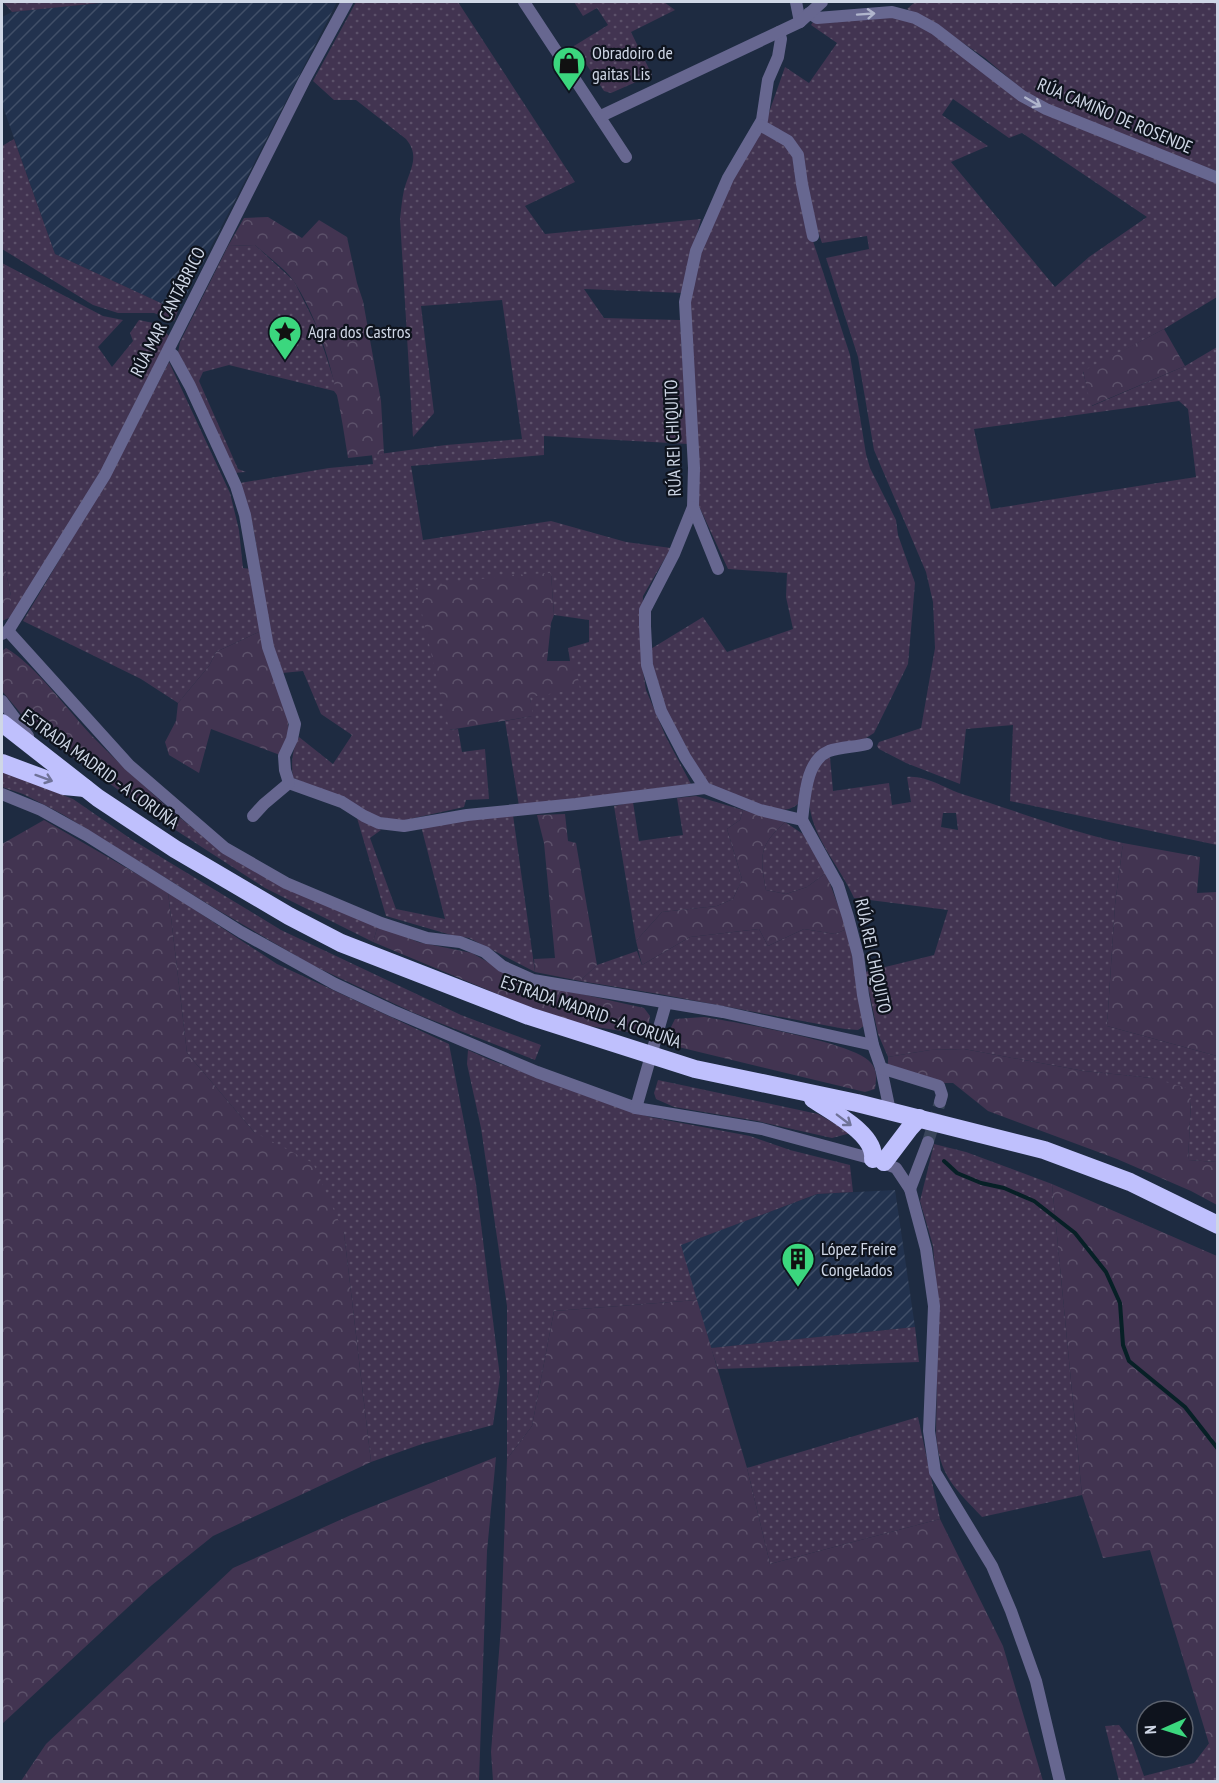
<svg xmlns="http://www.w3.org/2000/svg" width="1219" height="1783" viewBox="0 0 1219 1783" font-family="'PT Sans Narrow',sans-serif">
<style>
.industrial{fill:url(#industrial-furrows)}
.grass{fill:url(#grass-dots);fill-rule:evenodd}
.forest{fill:url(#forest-crowns)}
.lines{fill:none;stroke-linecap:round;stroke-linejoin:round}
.stream{stroke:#072026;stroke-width:4}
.street-tunnel{stroke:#39455a;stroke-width:12;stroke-dasharray:12 6;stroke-linecap:butt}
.street{stroke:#676790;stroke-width:12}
.highway{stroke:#bfc0fd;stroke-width:18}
.oneway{stroke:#b0b5cc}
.oneway2{stroke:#6f7298}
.labels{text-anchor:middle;stroke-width:4.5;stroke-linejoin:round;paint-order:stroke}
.poi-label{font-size:18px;fill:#cfd7e6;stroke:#0e131d;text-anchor:start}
.street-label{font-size:18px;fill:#cfd7e6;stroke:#0e131d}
</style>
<defs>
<pattern id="industrial-furrows" width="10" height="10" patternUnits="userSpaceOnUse" patternTransform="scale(1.5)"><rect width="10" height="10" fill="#22324e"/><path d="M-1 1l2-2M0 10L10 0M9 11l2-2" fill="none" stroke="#414f68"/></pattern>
<pattern id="grass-dots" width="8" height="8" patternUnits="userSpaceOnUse" patternTransform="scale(1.5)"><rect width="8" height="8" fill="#423451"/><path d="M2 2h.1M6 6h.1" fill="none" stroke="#5c516a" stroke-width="1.8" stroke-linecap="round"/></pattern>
<pattern id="forest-crowns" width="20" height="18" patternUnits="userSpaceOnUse" patternTransform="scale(1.5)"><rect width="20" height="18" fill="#423451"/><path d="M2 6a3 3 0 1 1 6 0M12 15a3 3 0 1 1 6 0" fill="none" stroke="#5c516a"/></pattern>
</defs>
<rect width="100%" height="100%" fill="#1e2b41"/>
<!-- industrial -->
<g class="industrial">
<path d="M110 2 170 3 174 2H337L178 311 55 254 2 104V17L12 12Z"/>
<path d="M895 1190 915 1327 711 1348 680 1245 818 1194Z"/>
</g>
<!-- grass -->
<g class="grass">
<path d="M3 2H110L12 12Z"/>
<path d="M356 2H458L575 182 525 206 545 234 701 219 692 252 684 293 584 289 604 318 680 320 688 444 544 436V455L411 466 423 540 551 521 626 542 671 548 643 596 641 658 646 690 666 737 691 784 519 806 505 721 532 716 530 697 575 661H570L568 648 589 642V620L554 615 551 574 449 730 458 729 462 752 485 749 489 799 466 800 464 807 401 821 377 817 348 802 293 778C291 762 292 751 299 737L333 764 352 735 321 714 303 671 282 673C277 659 271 644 268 629 259 581 259 529 240 483L329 468 373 464 372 455 446 445 522 439 502 300 421 306 434 413 413 437 400 219C401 210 402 199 404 190 409 171 421 157 406 139L356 100H334L313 81Z"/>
<path d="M574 2H664L675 10 631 32 652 75 611 93 604 91 574 46 608 25 597 8 583 16Z"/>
<path d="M915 2H1217V171L1157 150 1032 98 985 58 941 28 907 9Z"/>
<path d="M893 16 918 23 991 76 1109 140 1217 183V297L1164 329 1083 372 1092 406 1185 366 1217 347V845L1010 801 1013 725 966 729 960 784 906 763 879 749 877 746 879 742 921 728 935 648 933 602 926 572 874 450 858 357 826 258 869 249 867 236 822 243 810 209 802 153 771 128 766 121 785 67 809 83 837 43 811 25 813 22 826 23ZM953 99 1009 138 1022 133 1147 217 1089 257 1055 287 951 162 988 146 942 115ZM1179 401 1188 409 1196 477 991 509 974 429Z"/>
<path d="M761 129 785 141 795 155 812 238 850 355 866 454 870 468 896 520 898 535 915 583 908 664 874 733 863 740 829 747 800 802C788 815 771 809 757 804 743 798 726 795 713 787 698 777 666 714 660 695 656 680 653 665 649 650L703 617 727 652 793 629 786 597 787 573 728 569 698 504 689 290 702 243 732 180Z"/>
<path d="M14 139 55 254 178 311 174 321 154 313H118L93 305 2 249V146Z"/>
<path d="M255 245 294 281 316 325 340 399 334 391 229 365 203 372 199 381 238 469 246 472 233 473 178 353 180 342 228 246Z"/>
<path d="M2 263 103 316 123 320 98 347 112 367 133 341 130 333 139 320 158 324 169 336 99 475 11 617V596L2 554Z"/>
<path d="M169 362 230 493 239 530 243 568 251 569 261 631 216 652 209 666 178 703 141 679 23 621 114 468Z"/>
<path d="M830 757 833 791 889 783 892 805 911 802 907 777C925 775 943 787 959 793 1014 810 1067 831 1123 843L1115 905 1107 1026 1217 1056V1162L1188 1160 1191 1100 1152 1078 1084 1071 964 1049 930 1050 888 1057 878 1034 865 972 934 955 948 910 854 898C840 866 810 836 809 799 809 789 814 776 816 766ZM943 813H956L958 830 941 827Z"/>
<path d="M2 771 73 799 131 839 281 930 461 1015 541 1045 535 1060 414 1013 312 965 216 909 62 814 23 794 2 787Z"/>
<path d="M696 796 743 810 740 820 727 829 742 879 733 899 717 906 662 912 636 941 614 806 633 802 639 841 683 835 677 798Z"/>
<path d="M168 808 219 849 378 925 373 942 265 888 157 818Z"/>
<path d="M513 815 535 972 469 938 451 935 386 916 357 818 381 830 370 838 396 909 445 919 421 826Z"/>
<path d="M785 822 803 834 826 873 807 887 786 894 766 890C760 856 758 847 785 822Z"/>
<path d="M168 892 277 964 449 1044 476 1184 500 1377 493 1425 422 1444 371 1462 344 1233 254 1132 187 1053Z"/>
<path d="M759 929 768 946 804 929 835 934 847 929 865 1025 858 1030 845 1029 659 994 580 981 597 965 637 951 642 965 690 937Z"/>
<path d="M468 1050 488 1059 595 1099 650 1117 750 1136 790 1150 850 1165 853 1192 817 1194 681 1245 697 1300 554 1311 532 1426 507 1459V1306L481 1128 467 1064Z"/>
<path d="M658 1080 818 1114 851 1133 832 1138 757 1121 674 1107 656 1099 654 1093Z"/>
<path d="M934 1144 966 1152 1052 1184 1082 1495 982 1517C955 1488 939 1476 936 1434L938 1307 933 1246 920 1201Z"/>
<path d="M915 1327 919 1362 718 1369 711 1348Z"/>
<path d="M918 1417 940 1519 770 1564 747 1468Z"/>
<path d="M1119 1725 1132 1742 1144 1776 1194 1763 1210 1742 1217 1770V1781H1119L1105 1726Z"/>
</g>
<!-- forest -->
<g class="forest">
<path d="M268 217 302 238 319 220 347 237 357 283 363 301 381 401 384 454 348 458C339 398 328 336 295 283 286 269 268 257 255 245L228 246 244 218Z"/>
<path d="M1164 329 1185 366 1091 406 1083 371Z"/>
<path d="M2 554 11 596V617L2 621Z"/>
<path d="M551 573 554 615 551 623 547 661H575L580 689 530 697 533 716 449 730 416 588 510 575Z"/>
<path d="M261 631 288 720 289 739 280 755 211 729 199 773 169 755 165 742 176 721 178 703 209 666 216 652Z"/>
<path d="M6 648C37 666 70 714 97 741 119 764 144 785 168 808L157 818 33 728 2 691V651Z"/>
<path d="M743 810 785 822C758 847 760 856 766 890L786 894 807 887 826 873 847 929 835 934 804 929 768 946 759 929 690 937 642 965 636 941 662 912 717 906 733 899 742 879 727 829 740 820Z"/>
<path d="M565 814 568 841 576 843 597 965 580 981 535 972 534 959 555 958 544 843 537 815Z"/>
<path d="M44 820 168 892 187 1053 254 1132 313 1163 344 1233 371 1462 213 1536 152 1585 2 1724V844Z"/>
<path d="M1123 843 1200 857 1197 893 1217 892V1056L1107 1026 1115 905Z"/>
<path d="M378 925 418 942 472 953 519 980 644 1008 650 1016 647 1035 583 1025 519 1003 373 942Z"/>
<path d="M704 1017C734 1022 856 1042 871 1063 878 1071 876 1080 875 1089L865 1092 666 1044 669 1031 675 1019Z"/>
<path d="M964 1049 1084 1071 1152 1078 1187 1088 1191 1100 1188 1160 1217 1162V1205L1191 1191 1117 1159 988 1111 953 1083H940L888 1068V1057L930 1050Z"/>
<path d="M1052 1184 1217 1256V1770L1150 1550 1103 1558 1082 1495Z"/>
<path d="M697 1300 747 1468 770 1564 940 1519 1003 1646 1043 1781H493L491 1752 501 1627 507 1459 532 1426 554 1311Z"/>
<path d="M496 1457 487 1551 479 1781H21L46 1744 233 1568 351 1515Z"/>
</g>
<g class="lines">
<!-- stream -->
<path class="stream" d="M944 1161 957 1173 981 1183 1004 1188 1034 1201 1075 1233 1106 1272 1120 1303 1123 1345 1129 1361 1185 1407 1218 1449"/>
<!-- street-tunnel -->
<path class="street-tunnel" d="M928 1142 940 1102"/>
<!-- street -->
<g class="street">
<path d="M524 2 626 157"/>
<path d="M796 2 800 22"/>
<path d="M809 13 817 18 892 12 915 18 935 29 1022 96 1046 109 1218 178"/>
<path d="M779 32 781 39 778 57 768 80 762 120 728 178 696 251 685 302 694 468 693 507 674 554 645 610V626L647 665 661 711 685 757 705 788 760 810 802 820 838 885 848 917 858 955 863 995 873 1045 881 1068 890 1111"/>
<path d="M601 116 800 22 822 2"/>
<path d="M760 125 788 141 798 155 802 184 813 236"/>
<path d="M168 351 173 355 190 386 236 486 245 515 268 647 295 724 292 739 284 756 285 770 289 783 342 802 364 816 379 823 404 826 467 815 576 804 705 788"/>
<path d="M693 507 718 569"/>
<path d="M8 631 105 475 304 81 347 2"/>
<path d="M2 634 8 631 129 765 225 848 286 883 381 923 427 938 460 942 485 952 502 966 533 980 723 1012 873 1045"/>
<path d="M2 701 28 736"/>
<path d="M2 794 41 810 86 835 241 932 335 984 393 1011 537 1072 636 1108 762 1129 873 1159 896 1168 910 1189 926 1249 934 1306 929 1431 935 1472 992 1566 1011 1611 1036 1681 1060 1782"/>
<path d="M253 816 264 804 289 783"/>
<path d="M802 820C805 799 805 761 829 751 840 747 855 747 867 744"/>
<path d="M881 1068 939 1086 942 1095 940 1102"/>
<path d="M636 1108 666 1003"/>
<path d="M910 1189 928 1142"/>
</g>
<!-- highway -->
<g class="highway">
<path d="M2 723 98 798 175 849 289 916 341 943 529 1016 695 1069 857 1103 1044 1150 1130 1182 1218 1225"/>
<path d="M2 763 64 786 85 788"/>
<path d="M813 1099C832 1112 876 1134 873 1159"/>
<path d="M884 1162 909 1129 919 1118"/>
</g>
</g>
<!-- one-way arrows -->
<defs><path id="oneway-shaft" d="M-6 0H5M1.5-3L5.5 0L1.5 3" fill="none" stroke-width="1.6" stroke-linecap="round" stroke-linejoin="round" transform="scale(1.5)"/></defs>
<g class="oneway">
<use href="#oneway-shaft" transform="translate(866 14) rotate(-4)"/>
<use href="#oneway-shaft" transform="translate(1033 102) rotate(30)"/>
</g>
<g class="oneway2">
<use href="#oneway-shaft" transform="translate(44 778) rotate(20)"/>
<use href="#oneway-shaft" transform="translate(844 1120) rotate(37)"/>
</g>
<!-- icons -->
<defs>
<g id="shop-pin" transform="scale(1.725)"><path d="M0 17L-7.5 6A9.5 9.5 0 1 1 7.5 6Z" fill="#3bd77e" stroke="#0e131d"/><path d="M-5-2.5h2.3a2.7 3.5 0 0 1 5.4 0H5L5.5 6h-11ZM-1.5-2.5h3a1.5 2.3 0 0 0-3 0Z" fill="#111"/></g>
<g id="sight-pin" transform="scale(1.725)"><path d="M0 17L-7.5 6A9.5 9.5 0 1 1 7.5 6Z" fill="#3bd77e" stroke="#0e131d"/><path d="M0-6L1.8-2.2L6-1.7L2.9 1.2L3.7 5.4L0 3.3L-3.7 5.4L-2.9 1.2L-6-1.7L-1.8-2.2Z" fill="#111"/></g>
<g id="building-pin" transform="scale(1.725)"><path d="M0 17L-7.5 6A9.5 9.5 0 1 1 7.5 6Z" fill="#3bd77e" stroke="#0e131d"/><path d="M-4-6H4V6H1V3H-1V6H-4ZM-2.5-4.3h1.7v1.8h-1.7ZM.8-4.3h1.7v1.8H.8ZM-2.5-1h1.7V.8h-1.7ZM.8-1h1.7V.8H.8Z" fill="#111"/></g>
</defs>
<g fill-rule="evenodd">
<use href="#shop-pin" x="569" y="63"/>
<use href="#sight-pin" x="285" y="332"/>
<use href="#building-pin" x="798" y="1259"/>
</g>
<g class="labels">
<!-- poi labels -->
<g class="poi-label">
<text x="592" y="59">Obradoiro de<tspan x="592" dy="21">gaitas Lis</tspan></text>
<text x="308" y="338">Agra dos Castros</text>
<text x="821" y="1255">López Freire<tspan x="821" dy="21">Congelados</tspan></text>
</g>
<!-- street labels -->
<g class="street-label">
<text transform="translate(1115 116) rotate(23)" y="6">RÚA CAMIÑO DE ROSENDE</text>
<text transform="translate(168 312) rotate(-63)" y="6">RÚA MAR CANTÁBRICO</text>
<text transform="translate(673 438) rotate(-92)" y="6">RÚA REI CHIQUITO</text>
<text transform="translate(100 769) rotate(36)" y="6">ESTRADA MADRID - A CORUÑA</text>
<text transform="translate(873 956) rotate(78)" y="6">RÚA REI CHIQUITO</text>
<text transform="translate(591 1012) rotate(19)" y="6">ESTRADA MADRID - A CORUÑA</text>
</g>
</g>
<!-- border -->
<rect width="1219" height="1783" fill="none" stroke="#cfd7e6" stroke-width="6"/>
<!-- north arrow -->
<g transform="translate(1165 1729) rotate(267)"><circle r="28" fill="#0e131d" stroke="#5b616d" stroke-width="1.5"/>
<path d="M0-4.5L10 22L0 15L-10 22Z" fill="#3bd77e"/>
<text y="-9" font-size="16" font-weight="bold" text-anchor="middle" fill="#cfd7e6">N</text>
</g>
</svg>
